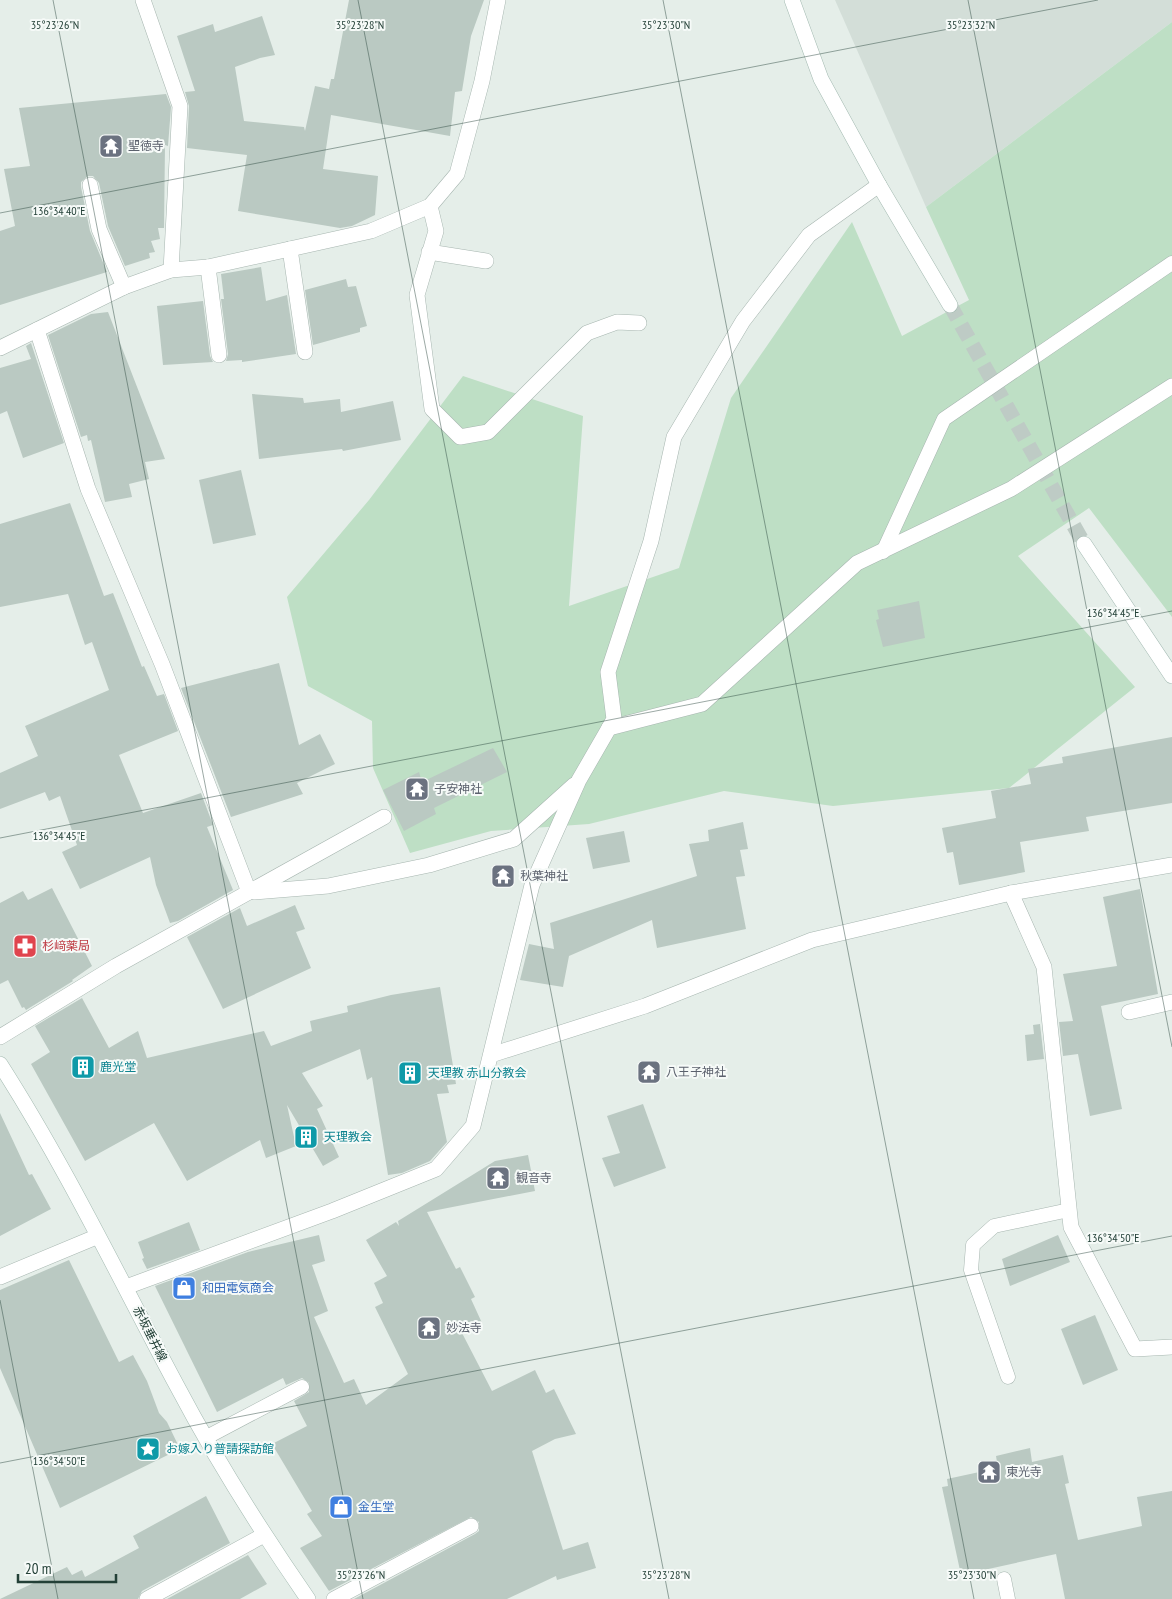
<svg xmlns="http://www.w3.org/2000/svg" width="1172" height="1599" viewBox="0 0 1172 1599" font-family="'PT Sans Narrow','Noto Sans JP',sans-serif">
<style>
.built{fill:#d3ded8}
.green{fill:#bedfc5}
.building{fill:#bac9c2}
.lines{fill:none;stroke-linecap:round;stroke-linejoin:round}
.secondary-tunnel{stroke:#becbc5;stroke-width:15;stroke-dasharray:15 8;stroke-linecap:butt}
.lane-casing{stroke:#a7b6b0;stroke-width:15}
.street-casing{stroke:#a7b6b0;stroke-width:16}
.secondary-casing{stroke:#a3bab1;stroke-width:16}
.lane{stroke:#fff;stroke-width:14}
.street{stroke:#fff;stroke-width:15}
.secondary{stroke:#fff;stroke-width:15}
.ticks{fill:none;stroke:#234037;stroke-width:1;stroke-opacity:0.45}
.labels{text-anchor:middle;stroke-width:4;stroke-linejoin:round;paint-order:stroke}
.worship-label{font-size:12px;fill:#5b616d;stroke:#f6faf8;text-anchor:start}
.health-label{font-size:12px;fill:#be3a42;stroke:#f6faf8;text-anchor:start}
.culture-label{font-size:12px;fill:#0d838f;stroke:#f6faf8;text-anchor:start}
.shop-label{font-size:12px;fill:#366cbe;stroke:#f6faf8;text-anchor:start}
.street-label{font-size:12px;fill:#234037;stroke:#f6faf8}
.ticks-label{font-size:12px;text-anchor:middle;fill:#234037;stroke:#f6faf8;stroke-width:4;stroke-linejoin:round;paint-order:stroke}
</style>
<rect width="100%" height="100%" fill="#e5eee9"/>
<!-- built -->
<path class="built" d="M835 0H1172V22L926 207Z"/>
<!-- green -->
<path class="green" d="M1172 22V617L1089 508 1018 556 1135 687 1009 788 833 806 724 791 589 824 491 831 410 853 373 768 372 721 308 686 287 597 369 500 463 376 583 416 569 606 679 568 731 398 852 222 902 336 969 300 926 207Z"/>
<!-- building -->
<g class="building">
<path d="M349 0H484L471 36 462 91 455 92 450 136 331 115 323 169 378 176 375 215 352 226 340 228 238 211 247 155 187 148 189 106 185 92 195 91 177 36 213 24 215 32 262 16 275 55 260 58 235 67 244 121 304 127 305 131 315 86 329 89 331 79H334Z"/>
<path d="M166 94 171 107 168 146 165 145 164 228H158L160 239 151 241 155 252 149 253 150 258 125 266 108 226 99 183 93 176H88L81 182V187L90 231 107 272 0 305V231L15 226 4 169 30 166 19 108Z"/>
<path d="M261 267 266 301 287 295 296 354 242 362V360L226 361 228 354 221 299H224L221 274Z"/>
<path d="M346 279 348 287 356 286 367 326 360 328V332L313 345 305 290Z"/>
<path d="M203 301 210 356 213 362 163 365 157 306Z"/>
<path d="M108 312 165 459 145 462 149 479 129 484 132 497 105 502 91 440 88 441 87 435 81 437 48 335 91 314Z"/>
<path d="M31 343 64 443 23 458 7 411 0 414V368L31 359 26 346Z"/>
<path d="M252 394 303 398 304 403 340 399 341 412 393 401 401 440 343 451 342 449 259 459Z"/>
<path d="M241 470 256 535 213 544 199 480Z"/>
<path d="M70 503 104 596 113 593 142 667 144 666 157 696 164 694 178 731 119 755 143 813 201 793 213 825 207 827 233 890 178 921 170 923 156 885 150 857 80 889 62 852 77 845 60 796 49 801 45 792 0 809V773L38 756 25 726 109 690 92 642 85 645 68 594 0 607V524Z"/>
<path d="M919 601 925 638 883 647 876 620 879 619 877 610Z"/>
<path d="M279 663 299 745 320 734 335 764 297 783 303 794 231 817 181 688Z"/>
<path d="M1172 737V803L1086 817 1089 831 1020 842 1025 872 959 885 953 852 947 853 942 828 996 818 991 791 1031 784 1028 769 1063 763 1062 757Z"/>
<path d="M493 748 507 772 434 808 436 814 404 831 383 790 419 772 422 782Z"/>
<path d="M743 822 748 849 740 850 745 876 736 877 746 929 657 948 652 920 569 956 563 987 520 980 529 944 554 949 550 923 697 876 689 844 709 841 708 830Z"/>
<path d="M624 831 630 862 593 869 586 838Z"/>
<path d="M52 888 92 966 72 980 73 981 26 1010 24 1007 22 1008 8 980 0 984V903L23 891 28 900Z"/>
<path d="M1140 889 1158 994 1101 1006 1122 1109 1090 1116 1078 1054 1063 1056 1059 1022 1073 1021 1063 974 1117 966 1103 897Z"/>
<path d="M295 905 305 929 296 932 311 968 223 1009 187 937 240 908 247 926Z"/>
<path d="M440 987 456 1084 447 1085 449 1093 437 1094 447 1142 430 1161 402 1173 388 1175 372 1077 367 1080 360 1049 302 1073 323 1106 317 1109 339 1157 323 1166 287 1105 296 1146 266 1158 260 1140 187 1181 154 1123 85 1161 31 1064 50 1052 35 1026 82 998 109 1048 138 1031 147 1058 264 1031 271 1046 312 1031 310 1021 348 1012 347 1006 391 995Z"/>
<path d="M1040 1024 1044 1059 1027 1061 1025 1035 1034 1034 1033 1025Z"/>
<path d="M643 1104 666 1168 614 1187 602 1158 620 1153 607 1116Z"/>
<path d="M0 1113 29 1175 32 1174 51 1209 0 1236Z"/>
<path d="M528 1155 535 1191 427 1212 456 1269 460 1267 475 1297 471 1299 482 1323 462 1333 492 1391 535 1370 546 1393 554 1389 576 1434 555 1439 532 1451 563 1550 588 1542 596 1568 557 1580 556 1576 507 1599H354L475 1534 479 1531V1522L471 1517 329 1591 300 1548 322 1536 307 1514 312 1511 272 1444 307 1426 294 1401 309 1392V1383L302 1378 286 1385 283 1378 217 1412 155 1286 248 1252 319 1235 325 1261 312 1265 328 1311 314 1317 344 1383 354 1379 366 1405 408 1374 375 1307 383 1303 374 1283 387 1276 366 1240 396 1222 399 1226 398 1221 495 1161Z"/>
<path d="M189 1222 200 1250 147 1269 142 1259 144 1258 138 1242Z"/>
<path d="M1058 1235 1070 1262 1010 1286 1002 1259Z"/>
<path d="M69 1260 119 1362 133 1355 147 1381 159 1413 167 1422 180 1449 60 1508 0 1368V1290Z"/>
<path d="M1095 1315 1118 1370 1083 1385 1061 1329Z"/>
<path d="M1030 1448 1032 1462 1063 1455 1069 1483 1065 1484 1078 1540 1142 1526 1137 1497 1172 1491V1599H1065L1056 1554 961 1575 942 1487 948 1486 947 1479 998 1468 996 1456Z"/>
<path d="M206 1496 230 1543 142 1591 138 1599H0L67 1567 72 1575 82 1570 85 1577 139 1548 133 1536Z"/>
<path d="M248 1555 267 1584 240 1599H167Z"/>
</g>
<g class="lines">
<!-- secondary-tunnel -->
<path class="secondary-tunnel" d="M950 305 1084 544"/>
<!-- lane casing -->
<g class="lane-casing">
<g id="lane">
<path d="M883 552 944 419 1172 263"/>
<path d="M1008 1377 971 1270 973 1245 994 1226 1069 1210"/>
<path d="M207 1437 302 1387"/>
<path d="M1004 1579 1008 1599"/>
</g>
</g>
<!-- street casing -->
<g class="street-casing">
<g id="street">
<path d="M143 0 180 106 171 270"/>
<path d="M90 185 99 229 124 287"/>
<path d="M430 206 436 231 417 295 432 409 460 437 488 432 587 333 617 322 639 323"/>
<path d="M290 249 305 352"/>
<path d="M429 252 486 261"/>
<path d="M208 267 219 355"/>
<path d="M37 330 88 489 162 664 249 892"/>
<path d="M0 348 124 287 171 270 208 267 371 231 430 206 457 174 482 81 498 0"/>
<path d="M609 728 614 719 608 672 651 541 674 437 743 321 809 235 879 185"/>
<path d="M254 892 328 886 429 865 514 839 574 785"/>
<path d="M1011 893 1044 967 1071 1227 1135 1349 1172 1347"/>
<path d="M1129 1012 1172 1002"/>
<path d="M0 1037 116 966 384 817"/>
<path d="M491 1055 645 1006 812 940 1011 893 1172 865"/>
<path d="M0 1277 96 1237"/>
<path d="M126 1287 332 1211 436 1169 473 1126 532 885 579 780 609 728 702 704 857 563 1011 489 1172 386"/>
<path d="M147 1599 264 1535"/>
<path d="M334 1599 471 1526"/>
</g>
</g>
<!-- secondary casing -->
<g class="secondary-casing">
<g id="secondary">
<path d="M792 0 821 79 879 185 950 305"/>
<path d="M1084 544 1172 676"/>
<path d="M0 1064C66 1167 119 1278 177 1386 216 1460 261 1531 308 1599"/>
</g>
</g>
<!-- lane -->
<use href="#lane" class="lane"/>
<!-- street -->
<use href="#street" class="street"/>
<!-- secondary -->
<use href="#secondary" class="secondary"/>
</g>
<!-- ticks -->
<path class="ticks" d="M53 0 363 1599M358 0 669 1599M663 0 974 1599M968 0 1172 1047M0 213 1098 0M0 838 1172 611M0 1300 58 1599M0 1463 1172 1236"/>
<!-- icons -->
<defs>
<g id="temple-square" transform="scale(1.25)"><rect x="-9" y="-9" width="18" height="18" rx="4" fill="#6b7280" stroke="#f6faf8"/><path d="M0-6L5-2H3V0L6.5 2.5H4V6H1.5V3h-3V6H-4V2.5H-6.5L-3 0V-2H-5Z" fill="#fff"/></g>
<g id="pharmacy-square" transform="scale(1.25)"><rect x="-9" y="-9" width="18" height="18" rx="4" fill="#e0444e" stroke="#f6faf8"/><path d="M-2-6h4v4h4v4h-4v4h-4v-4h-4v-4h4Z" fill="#fff"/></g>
<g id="building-square" transform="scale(1.25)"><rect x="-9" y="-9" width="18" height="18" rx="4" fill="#0f9aa8" stroke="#f6faf8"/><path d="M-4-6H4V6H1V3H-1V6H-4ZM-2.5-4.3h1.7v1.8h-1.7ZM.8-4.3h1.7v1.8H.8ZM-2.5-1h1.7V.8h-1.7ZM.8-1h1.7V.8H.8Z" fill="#fff"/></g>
<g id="shop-square" transform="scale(1.25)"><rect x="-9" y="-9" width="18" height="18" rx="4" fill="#3f7fe0" stroke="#f6faf8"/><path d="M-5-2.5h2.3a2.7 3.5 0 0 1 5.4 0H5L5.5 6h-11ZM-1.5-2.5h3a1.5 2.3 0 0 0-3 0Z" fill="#fff"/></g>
<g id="sight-square" transform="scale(1.25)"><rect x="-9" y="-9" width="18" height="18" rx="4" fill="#0f9aa8" stroke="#f6faf8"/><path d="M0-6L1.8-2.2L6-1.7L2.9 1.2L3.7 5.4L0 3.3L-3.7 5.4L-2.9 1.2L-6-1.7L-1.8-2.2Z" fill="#fff"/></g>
</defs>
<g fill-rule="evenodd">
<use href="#temple-square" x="111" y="146"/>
<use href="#temple-square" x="417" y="789"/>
<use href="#temple-square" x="503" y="876"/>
<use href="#pharmacy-square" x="25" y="946"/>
<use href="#building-square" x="83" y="1067"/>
<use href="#temple-square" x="649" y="1072"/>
<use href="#building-square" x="410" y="1073"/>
<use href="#building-square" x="306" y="1137"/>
<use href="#temple-square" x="498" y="1178"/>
<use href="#shop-square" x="184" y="1288"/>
<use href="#temple-square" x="429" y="1328"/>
<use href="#sight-square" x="148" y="1449"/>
<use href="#temple-square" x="989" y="1472"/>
<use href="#shop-square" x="341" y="1507"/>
</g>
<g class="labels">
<!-- worship labels -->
<g class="worship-label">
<text x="128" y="150">聖徳寺</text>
<text x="434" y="793">子安神社</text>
<text x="520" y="880">秋葉神社</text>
<text x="666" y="1076">八王子神社</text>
<text x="516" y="1182">観音寺</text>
<text x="446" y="1332">妙法寺</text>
<text x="1006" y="1476">東光寺</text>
</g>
<!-- health labels -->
<g class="health-label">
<text x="42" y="950">杉﨑薬局</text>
</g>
<!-- culture labels -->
<g class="culture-label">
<text x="100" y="1071">鹿光堂</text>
<text x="428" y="1077">天理教 赤山分教会</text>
<text x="324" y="1141">天理教会</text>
<text x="166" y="1453">お嫁入り普請探訪館</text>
</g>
<!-- shop labels -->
<g class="shop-label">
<text x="202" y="1292">和田電気商会</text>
<text x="358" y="1511">金生堂</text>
</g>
<!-- street labels -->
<g class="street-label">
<text transform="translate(150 1334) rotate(63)" y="4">赤坂垂井線</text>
</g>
</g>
<g class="ticks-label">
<text x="55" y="29">35°23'26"N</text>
<text x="360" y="29">35°23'28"N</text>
<text x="666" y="29">35°23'30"N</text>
<text x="971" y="29">35°23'32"N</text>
<text x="59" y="215">136°34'40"E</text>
<text x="1113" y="617">136°34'45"E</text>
<text x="59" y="840">136°34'45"E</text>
<text x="1113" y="1242">136°34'50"E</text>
<text x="59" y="1465">136°34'50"E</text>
<text x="361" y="1579">35°23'26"N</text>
<text x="666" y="1579">35°23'28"N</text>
<text x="972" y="1579">35°23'30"N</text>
</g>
<!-- scale -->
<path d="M18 1574v8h98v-8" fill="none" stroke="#234037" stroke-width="2.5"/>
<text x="25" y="1574" font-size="15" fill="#234037" stroke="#f6faf8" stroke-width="4" paint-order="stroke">20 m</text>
</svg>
